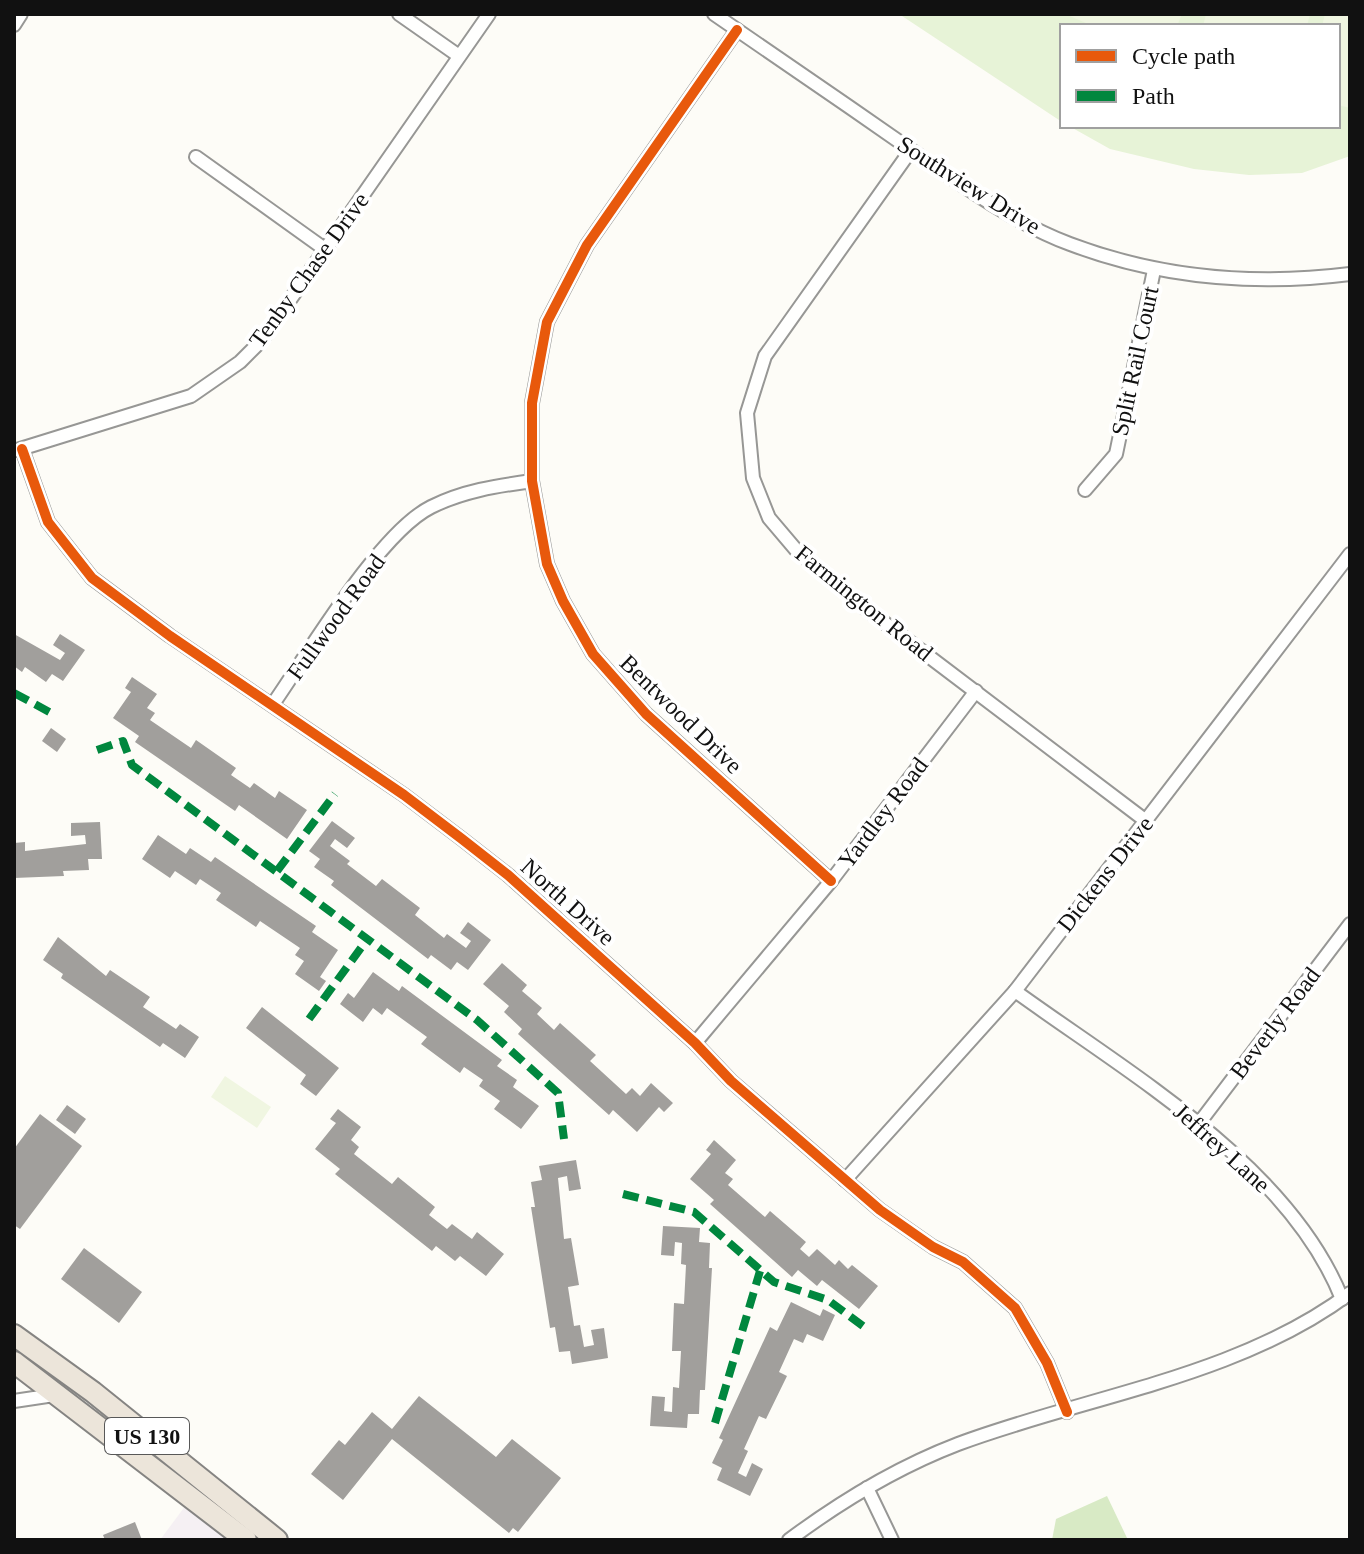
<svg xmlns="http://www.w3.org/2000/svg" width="1364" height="1554" viewBox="0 0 1364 1554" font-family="Georgia,serif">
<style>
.industrial{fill:#f5f0f3}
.green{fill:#e7f3d7}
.forest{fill:#d8eac5}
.pitch{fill:#f0f6e1}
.building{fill:#a19f9c}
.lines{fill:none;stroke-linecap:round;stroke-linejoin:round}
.minor-casing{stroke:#979795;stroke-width:16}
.trunk-casing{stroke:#858482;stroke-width:24}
.minor{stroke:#fffffe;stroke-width:12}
.trunk{stroke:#ece5da;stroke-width:20}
.quiet{stroke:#00873e;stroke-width:8;stroke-dasharray:16 8;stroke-linecap:butt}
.cycleway-casing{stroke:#fff;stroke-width:15}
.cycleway{stroke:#e8590c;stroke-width:10}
.labels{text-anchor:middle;stroke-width:8;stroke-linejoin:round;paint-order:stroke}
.shield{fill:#fff;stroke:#585858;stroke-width:2}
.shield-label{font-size:22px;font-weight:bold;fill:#111}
.street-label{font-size:24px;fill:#111;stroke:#fff}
</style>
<rect width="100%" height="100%" fill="#fdfcf7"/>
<!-- industrial -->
<path class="industrial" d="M192 1497 246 1540H160Z"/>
<!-- green -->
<path class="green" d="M899 14H1350V156L1302 173 1249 175 1194 169 1110 149 1069 126H1338V26H1062V122Z"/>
<!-- forest -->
<path class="forest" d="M1107 1496 1128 1540H1052L1056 1519Z"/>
<!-- pitch -->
<g class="pitch">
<path d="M1065 14H1182L1177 26H1093Z"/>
<path d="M1206 14H1310L1307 26H1203Z"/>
<path d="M1325 14H1350V108L1338 105V26H1322Z"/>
<path d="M225 1076 271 1107 257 1128 211 1097Z"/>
</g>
<!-- building -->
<g class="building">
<path d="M14 634 60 660 65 653 53 645 60 634 85 650 63 681 52 674 46 682 25 667 22 672 14 666Z"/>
<path d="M132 677 157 694 147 708 155 713 150 720 191 748 196 740 236 768 231 775 250 788 254 783 275 798 279 791 307 810 287 839 239 805 235 811 135 742 139 736 113 718 131 692 125 688Z"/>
<path d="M51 728 66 739 57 752 42 741Z"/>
<path d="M332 821 355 838 347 848 335 839 330 846 350 861 347 864 376 886 382 879 420 908 415 915 444 938 447 934 466 948 471 941 460 933 468 922 491 940 468 970 457 962 451 970 431 955 428 959 331 885 334 881 314 867 320 859 309 851Z"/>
<path d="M100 822 102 859H88L89 870 63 871 64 876 14 878V843L25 842V851L86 844 85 835 71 836V823Z"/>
<path d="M158 835 186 854 190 848 211 862 215 857 316 926 312 932 338 950 320 977 326 981 319 991 295 974 304 961 295 955 300 948 260 921 256 927 216 900 221 893 200 879 196 885 175 871 170 878 142 859Z"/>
<path d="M58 937 106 976 110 970 150 997 143 1007 176 1029 180 1024 199 1037 185 1058 163 1043 160 1047 61 978 63 974 43 960Z"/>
<path d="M502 963 527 985 522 991 542 1008 537 1014 554 1030 560 1023 596 1055 590 1061 626 1094 632 1088 640 1096 651 1083 673 1103 664 1112 659 1107 637 1132 613 1110 609 1115 518 1034 522 1029 504 1012 509 1006 483 984Z"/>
<path d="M373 972 399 991 402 986 502 1060 497 1066 517 1080 513 1087 539 1106 521 1129 494 1109 500 1101 479 1086 483 1080 464 1067 460 1073 421 1044 427 1037 387 1008 382 1015 373 1008 363 1022 340 1004 348 993 354 998Z"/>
<path d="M262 1007 339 1068 316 1096 300 1084 306 1075 246 1028Z"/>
<path d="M67 1105 86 1119 75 1134 56 1120Z"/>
<path d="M338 1109 361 1127 351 1140 359 1147 354 1154 392 1184 398 1177 435 1207 429 1215 447 1229 452 1224 472 1239 477 1232 504 1254 486 1276 460 1256 455 1261 436 1246 432 1251 335 1174 340 1169 315 1149 336 1123 330 1119Z"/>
<path d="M40 1114 82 1146 20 1229 14 1225V1149Z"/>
<path d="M714 1140 736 1160 725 1173 733 1179 728 1185 765 1217 770 1211 806 1242 800 1249 809 1257 817 1249 835 1265 839 1260 848 1269 852 1265 878 1286 859 1309 822 1280 817 1286 798 1270 792 1277 710 1204 714 1200 690 1179 711 1154 706 1150Z"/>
<path d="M576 1160 581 1189 569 1191 567 1176 558 1178 564 1239 571 1238 579 1285 568 1287 574 1326 580 1325 584 1347 594 1345 591 1330 604 1328 608 1358 572 1364 570 1351 559 1352 555 1327 550 1328 531 1207H535L531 1182 542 1180 539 1166Z"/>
<path d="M663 1226 700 1228 699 1242 710 1243 709 1268H712L705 1390H700L699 1414H688L687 1428 650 1426 652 1396 665 1397 664 1411 672 1412 673 1387 679 1388 681 1351H672L674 1303 684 1304 686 1265 681 1264 682 1243 675 1242 674 1256 661 1255Z"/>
<path d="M84 1248 142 1292 119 1323 61 1279Z"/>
<path d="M791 1302 820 1316 823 1309 835 1315 823 1341 807 1334 803 1343 794 1339 779 1372 787 1376 766 1419 759 1416 744 1449 748 1451 738 1473 746 1477 752 1463 763 1469 750 1496 717 1480 722 1468 712 1463 723 1440 719 1438 770 1327 777 1331Z"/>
<path d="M419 1396 496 1457 512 1439 561 1478 518 1532 513 1528 509 1533 392 1439 343 1500 311 1474 339 1440 345 1445 372 1412 392 1429Z"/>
<path d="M135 1522 142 1540H105L103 1535Z"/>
</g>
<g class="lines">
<!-- minor casing -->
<g class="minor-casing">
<g id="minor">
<path d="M399 14 459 56"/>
<path d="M714 14C778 58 841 101 904 145 957 181 1009 221 1070 244 1160 278 1254 286 1350 274"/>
<path d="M14 25 21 14"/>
<path d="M737 30 587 245 547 322 532 403V481L547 564 563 601 593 654 646 714 831 881"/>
<path d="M911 150 765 356 747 413 753 478 769 518 797 551 861 605 1146 821"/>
<path d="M196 157 326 250"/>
<path d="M22 449 48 522 92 578 170 636 404 795 462 839 508 875 695 1043 731 1081 880 1210 933 1247 963 1262 1015 1308 1047 1363 1067 1412"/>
<path d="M17 450 191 396 240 362 262 340 489 14"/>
<path d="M1085 490 1116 454 1154 270"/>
<path d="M273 704C308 654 379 533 431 507 463 491 496 486 532 481"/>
<path d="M1015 991C1128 1073 1289 1165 1342 1299"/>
<path d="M695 1043 831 881 976 691"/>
<path d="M1200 1122 1350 924"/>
<path d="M845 1180 1015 991 1350 554"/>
<path d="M14 1401 54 1395"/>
<path d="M867 1488 892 1540"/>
<path d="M789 1540C840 1502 898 1467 958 1444 1086 1396 1238 1377 1350 1293"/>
</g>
</g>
<!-- trunk casing -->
<g class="trunk-casing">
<g id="trunk">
<path d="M14 1335 93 1392 277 1540"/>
<path d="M14 1362 246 1540"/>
</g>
</g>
<!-- minor -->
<use href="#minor" class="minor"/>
<!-- trunk -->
<use href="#trunk" class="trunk"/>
<!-- quiet -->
<g class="quiet">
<path d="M14 693 55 715"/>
<path d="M97 750 123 741 132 765 477 1020 558 1093 564 1139"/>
<path d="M277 871 335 794"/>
<path d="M309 1019 369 937"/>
<path d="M623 1194 694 1212 774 1282 828 1300 867 1329"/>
<path d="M715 1423 760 1271"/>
</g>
<!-- cycleway casing -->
<g class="cycleway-casing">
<g id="cycleway">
<path d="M737 30 587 245 547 322 532 403V481L547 564 563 601 593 654 646 714 831 881"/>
<path d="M22 449 48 522 92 578 170 636 404 795 462 839 508 875 695 1043 731 1081 880 1210 933 1247 963 1262 1015 1308 1047 1363 1067 1412"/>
</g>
</g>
<!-- cycleway -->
<use href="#cycleway" class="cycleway"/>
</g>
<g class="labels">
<!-- shield labels -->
<rect class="shield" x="105" y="1418" width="84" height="36" rx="6"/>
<g class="shield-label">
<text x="147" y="1444">US 130</text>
</g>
<!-- street labels -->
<g class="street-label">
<text transform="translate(969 185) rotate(32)" y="8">Southview Drive</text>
<text transform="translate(309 270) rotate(-54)" y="8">Tenby Chase Drive</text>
<text transform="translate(1135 361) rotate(-78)" y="8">Split Rail Court</text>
<text transform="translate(864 603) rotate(39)" y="8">Farmington Road</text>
<text transform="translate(336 617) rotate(-54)" y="8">Fullwood Road</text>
<text transform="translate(681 714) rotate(44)" y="8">Bentwood Drive</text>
<text transform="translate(883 813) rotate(-53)" y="8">Yardley Road</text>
<text transform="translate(1105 874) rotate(-52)" y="8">Dickens Drive</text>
<text transform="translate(568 902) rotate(42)" y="8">North Drive</text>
<text transform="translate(1275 1023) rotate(-53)" y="8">Beverly Road</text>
<text transform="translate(1222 1148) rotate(42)" y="8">Jeffrey Lane</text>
</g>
</g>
<!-- border -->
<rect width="1364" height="1554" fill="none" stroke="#111111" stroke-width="32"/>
<!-- legend -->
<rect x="1060" y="24" width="280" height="104" fill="#ffffff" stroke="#a0a0a0" stroke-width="2"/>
<rect x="1076" y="50" width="40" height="12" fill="#e8590c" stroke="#a0a0a0" stroke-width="2"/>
<text x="1132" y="64" font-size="24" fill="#111111">Cycle path</text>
<rect x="1076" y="90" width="40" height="12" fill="#00873e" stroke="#a0a0a0" stroke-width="2"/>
<text x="1132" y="104" font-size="24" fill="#111111">Path</text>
</svg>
